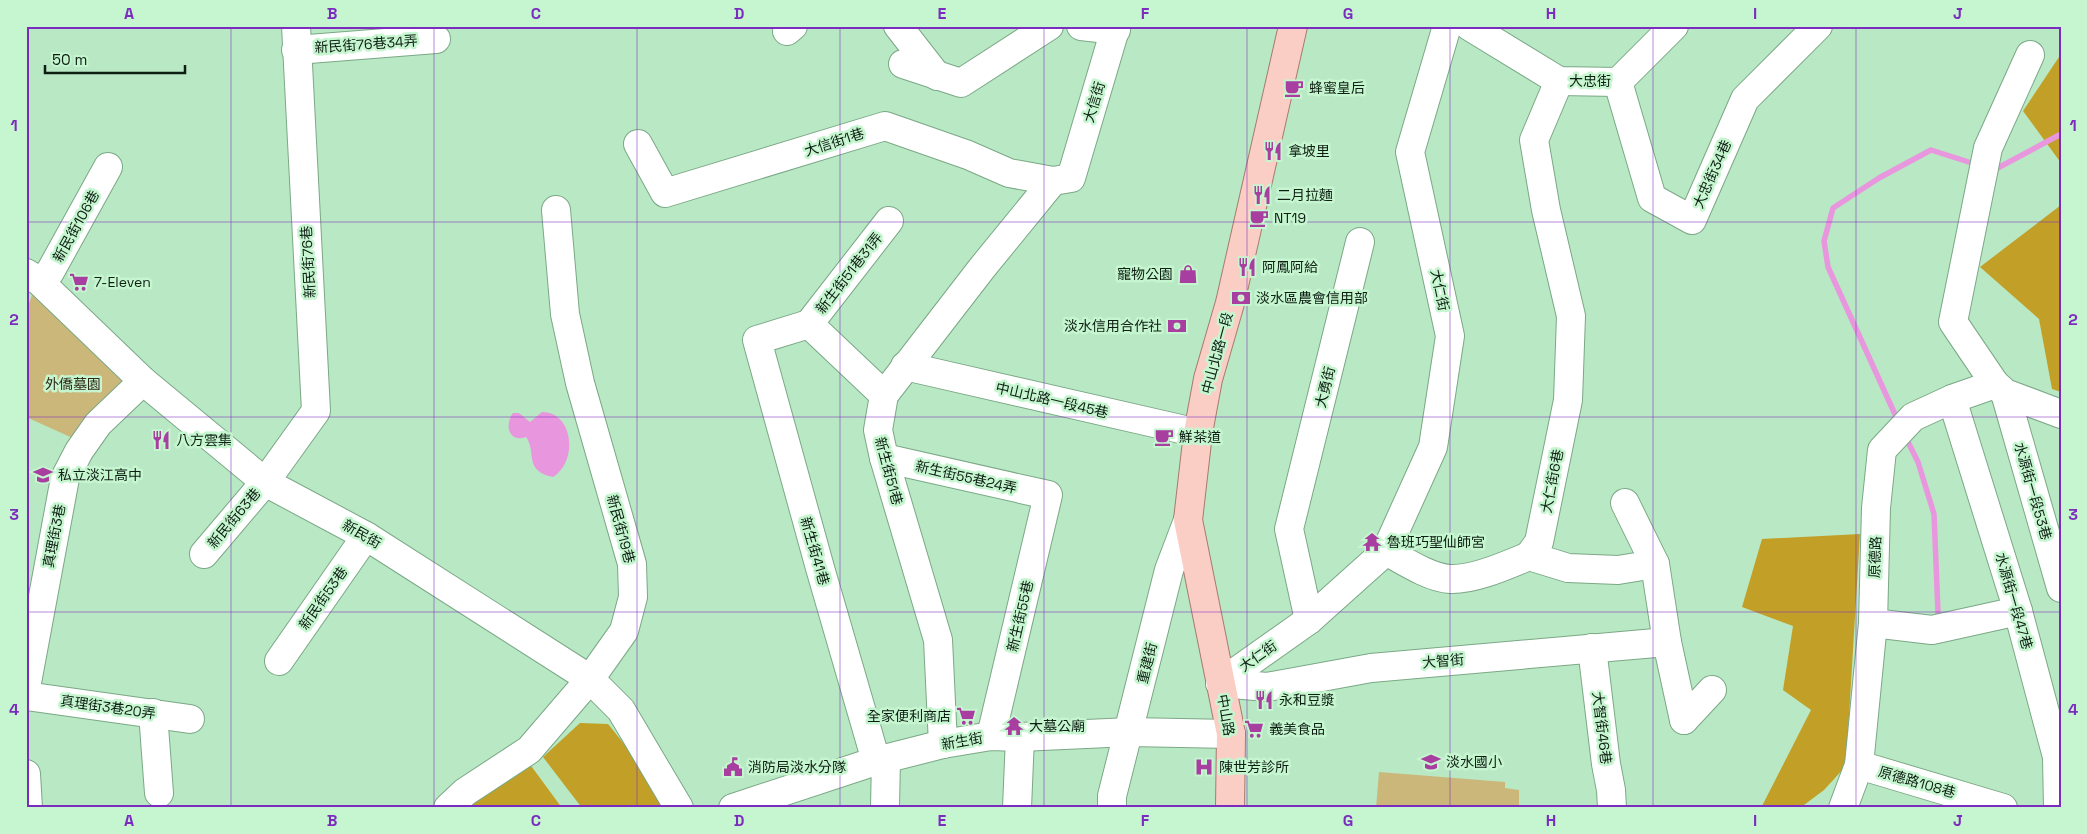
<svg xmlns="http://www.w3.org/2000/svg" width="2087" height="834" viewBox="0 0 2087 834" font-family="'Space Grotesk','Noto Sans TC',sans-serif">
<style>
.green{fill:#ccb77b}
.forest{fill:#c29f27}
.water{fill:#e896de}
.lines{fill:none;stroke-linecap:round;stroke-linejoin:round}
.stream{stroke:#e896de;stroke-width:5.5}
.minor-casing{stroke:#7ba886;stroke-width:30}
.major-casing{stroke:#a67b6e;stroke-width:30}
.minor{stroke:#fff;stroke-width:28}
.major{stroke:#fbcec5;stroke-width:28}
.grid{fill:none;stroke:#7b2cbf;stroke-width:1;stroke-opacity:0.55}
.labels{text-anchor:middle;stroke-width:5;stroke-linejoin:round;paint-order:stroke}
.street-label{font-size:14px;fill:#0d1e12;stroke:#c6f6d0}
.poi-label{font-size:14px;fill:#0d1e12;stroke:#c6f6d0;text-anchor:start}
.park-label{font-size:14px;fill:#302916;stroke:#c6f6d0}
.neatline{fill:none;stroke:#7b2cbf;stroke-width:2}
.grid-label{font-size:16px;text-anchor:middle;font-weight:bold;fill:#7b2cbf}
</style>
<rect width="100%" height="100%" fill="#b9e8c4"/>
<!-- green -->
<g class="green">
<path d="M33 293 120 373 126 387 77 440 26 417V310Z"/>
<path d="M1379 772 1505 782V788L1519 790V808H1376Z"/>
</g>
<!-- forest -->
<g class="forest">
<path d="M2061 54V163L2023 111Z"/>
<path d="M2061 205V392L2052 389 2039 319 1980 267Z"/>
<path d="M1860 534 1846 766 1824 790 1800 808H1761L1811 710 1783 690 1793 626 1742 607 1762 539Z"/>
<path d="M580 723 608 724 676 808H582L543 757Z"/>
<path d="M529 763 562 808H468L472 804Z"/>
</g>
<!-- water -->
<path class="water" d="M542 412C574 412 578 462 553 477 523 471 537 452 526 437 509 443 504 425 513 413H519L530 422Z"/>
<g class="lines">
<!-- stream -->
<g class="stream">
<path d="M1992 169 1994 170 2061 134"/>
<path d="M1898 421 1828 267 1824 241 1833 208 1879 178 1931 150 1978 165"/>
<path d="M1905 436 1918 462 1934 514 1938 613"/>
</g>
<!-- minor casing -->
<g class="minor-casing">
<g id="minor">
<path d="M898 26 937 76"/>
<path d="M1081 26 1116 30"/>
<path d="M1469 26 1559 81 1618 82 1674 26"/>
<path d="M787 31 793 26"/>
<path d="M296 50 436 39"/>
<path d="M903 64 961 83 1049 26"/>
<path d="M1559 81 1534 140 1546 210 1571 316 1568 400 1539 542 1529 556 1568 568 1618 570 1655 564 1625 503"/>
<path d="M1618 82 1652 198 1692 220 1745 99 1818 26"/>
<path d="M638 144 665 193 885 126 968 155 1009 173 1053 181"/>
<path d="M26 273 39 281 143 381 265 482 366 536 590 679 621 710 679 808"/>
<path d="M39 281 50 272 108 167"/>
<path d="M809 324 889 221"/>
<path d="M905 366 1198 433"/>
<path d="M1995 384 1953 322 1988 148 2030 55"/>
<path d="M2005 393 2061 588"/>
<path d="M1952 399 2018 611 2057 757 2058 808"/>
<path d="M884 458 1048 495 991 736"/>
<path d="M1386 551C1404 561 1430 578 1450 579 1474 580 1507 565 1529 556"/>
<path d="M204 554 265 482 316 411 296 26"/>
<path d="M1655 564 1667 642 1684 720"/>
<path d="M1309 620 1289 529 1360 242"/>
<path d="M1873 623 1932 630 2018 611"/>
<path d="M1592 648 1606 764 1611 790 1612 808"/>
<path d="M279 661 366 536"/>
<path d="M1220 683 1309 620 1386 551 1433 447 1450 336 1410 152 1447 26"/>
<path d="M1220 683 1267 687 1371 668 1667 642"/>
<path d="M26 688 65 478 79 451 98 424 143 381"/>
<path d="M26 696 190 719"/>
<path d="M153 713 159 793"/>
<path d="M1684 720 1712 690"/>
<path d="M943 744 938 640 884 458 878 430 884 395 982 268 1053 181 1071 178 1116 26"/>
<path d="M876 761 820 568 757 340 809 324 884 395"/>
<path d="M1859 765 2003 808"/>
<path d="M26 774 28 808"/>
<path d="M448 808 465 792 529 750 590 679 624 631 633 597 632 564 580 383 565 314 556 210"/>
<path d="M733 808 876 761 943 744 991 736 1020 737 1130 732 1231 734"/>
<path d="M885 808 886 759"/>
<path d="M1017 808 1020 737"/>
<path d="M1112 808V796L1169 570 1188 520"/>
<path d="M1843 808 1859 765 1873 623 1876 508 1882 450 1913 417 1952 399 1995 384 2005 393 2061 414"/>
</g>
</g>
<!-- major casing -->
<g class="major-casing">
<path id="major" d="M1230 808 1231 734 1188 520 1198 433 1208 379 1230 303 1293 26"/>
</g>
<!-- minor -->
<use href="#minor" class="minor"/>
<!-- major -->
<use href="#major" class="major"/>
</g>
<!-- grid -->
<path class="grid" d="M231 26V808M434 26V808M637 26V808M840 26V808M1044 26V808M1247 26V808M1450 26V808M1653 26V808M1856 26V808M26 222H2061M26 417H2061M26 612H2061"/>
<!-- icons -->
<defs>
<g id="cafe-bare" transform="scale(1.5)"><path d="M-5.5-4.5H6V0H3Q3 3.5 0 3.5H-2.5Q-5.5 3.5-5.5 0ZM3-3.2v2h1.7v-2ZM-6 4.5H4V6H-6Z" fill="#a83e9f" stroke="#c6f6d0" stroke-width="2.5" paint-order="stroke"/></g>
<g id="restaurant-bare" transform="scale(1.5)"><path d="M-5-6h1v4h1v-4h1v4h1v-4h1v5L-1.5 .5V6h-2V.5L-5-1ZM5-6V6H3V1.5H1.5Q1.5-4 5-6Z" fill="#a83e9f" stroke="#c6f6d0" stroke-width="2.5" paint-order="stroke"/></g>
<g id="shop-bare" transform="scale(1.5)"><path d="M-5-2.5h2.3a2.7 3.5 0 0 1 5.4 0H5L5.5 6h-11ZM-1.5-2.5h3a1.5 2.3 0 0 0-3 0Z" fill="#a83e9f" stroke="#c6f6d0" stroke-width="2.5" paint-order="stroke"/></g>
<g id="supermarket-bare" transform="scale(1.5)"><path d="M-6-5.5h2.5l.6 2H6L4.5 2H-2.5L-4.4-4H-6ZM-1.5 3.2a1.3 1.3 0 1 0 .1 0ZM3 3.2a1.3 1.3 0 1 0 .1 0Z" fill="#a83e9f" stroke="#c6f6d0" stroke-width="2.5" paint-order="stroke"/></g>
<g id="bank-bare" transform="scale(1.5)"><path d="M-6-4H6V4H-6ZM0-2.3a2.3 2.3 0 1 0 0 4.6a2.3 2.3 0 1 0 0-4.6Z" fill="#a83e9f" stroke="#c6f6d0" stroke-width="2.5" paint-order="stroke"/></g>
<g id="school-bare" transform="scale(1.5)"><path d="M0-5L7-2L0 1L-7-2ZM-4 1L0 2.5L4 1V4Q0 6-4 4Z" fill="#a83e9f" stroke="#c6f6d0" stroke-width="2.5" paint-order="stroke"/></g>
<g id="temple-bare" transform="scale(1.5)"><path d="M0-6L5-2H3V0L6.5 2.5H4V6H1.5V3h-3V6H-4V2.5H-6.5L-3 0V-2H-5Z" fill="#a83e9f" stroke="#c6f6d0" stroke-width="2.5" paint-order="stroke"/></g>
<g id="civic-bare" transform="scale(1.5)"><path d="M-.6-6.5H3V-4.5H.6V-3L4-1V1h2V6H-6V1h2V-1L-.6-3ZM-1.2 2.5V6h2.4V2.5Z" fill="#a83e9f" stroke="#c6f6d0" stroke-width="2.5" paint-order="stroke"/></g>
<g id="hospital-bare" transform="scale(1.5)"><path d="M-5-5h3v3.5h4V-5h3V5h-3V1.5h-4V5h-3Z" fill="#a83e9f" stroke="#c6f6d0" stroke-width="2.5" paint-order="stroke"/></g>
</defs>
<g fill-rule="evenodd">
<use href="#cafe-bare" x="1294" y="88"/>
<use href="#restaurant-bare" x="1273" y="151"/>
<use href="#restaurant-bare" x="1262" y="195"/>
<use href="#cafe-bare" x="1259" y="218"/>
<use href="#restaurant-bare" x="1247" y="267"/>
<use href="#shop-bare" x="1188" y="274"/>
<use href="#supermarket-bare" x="79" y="282"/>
<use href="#bank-bare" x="1241" y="298"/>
<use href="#bank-bare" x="1177" y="326"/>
<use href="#cafe-bare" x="1164" y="437"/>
<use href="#restaurant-bare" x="161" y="440"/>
<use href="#school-bare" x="43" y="475"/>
<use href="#temple-bare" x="1372" y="542"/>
<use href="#restaurant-bare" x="1264" y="700"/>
<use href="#supermarket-bare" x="966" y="716"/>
<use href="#temple-bare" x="1014" y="726"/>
<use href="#supermarket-bare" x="1254" y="729"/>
<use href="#school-bare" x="1431" y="762"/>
<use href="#civic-bare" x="733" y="767"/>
<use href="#hospital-bare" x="1204" y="767"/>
</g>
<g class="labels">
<!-- street labels -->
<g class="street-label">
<text transform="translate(366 44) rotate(-4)" y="5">新民街76巷34弄</text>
<text x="1590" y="86">大忠街</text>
<text transform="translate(1094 102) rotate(-73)" y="5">大信街</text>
<text transform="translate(834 142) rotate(-18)" y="5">大信街1巷</text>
<text transform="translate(1712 174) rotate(-66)" y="5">大忠街34巷</text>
<text transform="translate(76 226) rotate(-61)" y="5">新民街106巷</text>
<text transform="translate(308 262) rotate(-93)" y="5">新民街76巷</text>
<text transform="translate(849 273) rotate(-52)" y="5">新生街51巷31弄</text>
<text transform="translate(1440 290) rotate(78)" y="5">大仁街</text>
<text transform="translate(1217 353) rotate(-75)" y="5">中山北路一段</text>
<text transform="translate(1325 387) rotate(-76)" y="5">大勇街</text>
<text transform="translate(1052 400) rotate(13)" y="5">中山北路一段45巷</text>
<text transform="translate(889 471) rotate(75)" y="5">新生街51巷</text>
<text transform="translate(966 477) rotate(13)" y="5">新生街55巷24弄</text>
<text transform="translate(1552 481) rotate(-79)" y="5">大仁街6巷</text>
<text transform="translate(2033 491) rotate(74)" y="5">水源街一段53巷</text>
<text transform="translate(234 518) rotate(-50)" y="5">新民街63巷</text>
<text transform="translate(621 529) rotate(75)" y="5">新民街19巷</text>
<text transform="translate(362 534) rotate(30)" y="5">新民街</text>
<text transform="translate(54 536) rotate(-79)" y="5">真理街3巷</text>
<text transform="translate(815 551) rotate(74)" y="5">新生街41巷</text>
<text transform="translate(1875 557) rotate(-88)" y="5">原德路</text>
<text transform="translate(323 598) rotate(-55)" y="5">新民街53巷</text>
<text transform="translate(2014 601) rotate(74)" y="5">水源街一段47巷</text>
<text transform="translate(1020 616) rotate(-77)" y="5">新生街55巷</text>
<text transform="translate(1258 656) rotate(-35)" y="5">大仁街</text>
<text transform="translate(1443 661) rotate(-5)" y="5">大智街</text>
<text transform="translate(1147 663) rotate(-76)" y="5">重建街</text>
<text transform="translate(108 707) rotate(8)" y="5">真理街3巷20弄</text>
<text transform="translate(1226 715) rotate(80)" y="5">中山路</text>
<text transform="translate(1602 728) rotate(83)" y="5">大智街46巷</text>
<text transform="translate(962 741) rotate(-10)" y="5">新生街</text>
<text transform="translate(1917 782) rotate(16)" y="5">原德路108巷</text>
</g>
<!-- poi labels -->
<g class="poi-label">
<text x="1309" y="93">蜂蜜皇后</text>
<text x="1288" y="156">拿坡里</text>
<text x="1277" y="200">二月拉麵</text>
<text x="1274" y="223">NT19</text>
<text x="1262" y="272">阿鳳阿給</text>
<text x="1173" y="279" text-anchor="end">寵物公園</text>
<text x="94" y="287">7-Eleven</text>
<text x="1256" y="303">淡水區農會信用部</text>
<text x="1162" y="331" text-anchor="end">淡水信用合作社</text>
<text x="1179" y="442">鮮茶道</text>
<text x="176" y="445">八方雲集</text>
<text x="58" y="480">私立淡江高中</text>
<text x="1387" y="547">魯班巧聖仙師宮</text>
<text x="1279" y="705">永和豆漿</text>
<text x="951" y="721" text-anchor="end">全家便利商店</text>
<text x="1029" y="731">大墓公廟</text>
<text x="1269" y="734">義美食品</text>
<text x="1446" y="767">淡水國小</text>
<text x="748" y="772">消防局淡水分隊</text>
<text x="1219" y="772">陳世芳診所</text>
</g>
<!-- park labels -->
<g class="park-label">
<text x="73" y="389">外僑墓園</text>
</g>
</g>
<!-- border -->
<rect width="2087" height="834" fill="none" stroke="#c6f6d0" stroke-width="55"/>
<!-- scale -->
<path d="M45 65v8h140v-8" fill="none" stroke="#0d1e12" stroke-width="2.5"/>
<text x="52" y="65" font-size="15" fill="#0d1e12" stroke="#c6f6d0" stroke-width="4" paint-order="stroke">50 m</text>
<rect x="28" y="28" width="2032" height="778" class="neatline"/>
<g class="grid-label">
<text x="129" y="19">A</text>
<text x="332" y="19">B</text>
<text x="536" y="19">C</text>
<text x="739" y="19">D</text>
<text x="942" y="19">E</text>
<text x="1145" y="19">F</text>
<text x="1348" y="19">G</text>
<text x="1551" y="19">H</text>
<text x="1755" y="19">I</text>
<text x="1958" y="19">J</text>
<text x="14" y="131">1</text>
<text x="2073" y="131">1</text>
<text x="14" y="325">2</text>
<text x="2073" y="325">2</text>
<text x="14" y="520">3</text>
<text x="2073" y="520">3</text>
<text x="14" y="715">4</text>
<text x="2073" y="715">4</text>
<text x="129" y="826">A</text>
<text x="332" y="826">B</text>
<text x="536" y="826">C</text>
<text x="739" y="826">D</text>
<text x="942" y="826">E</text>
<text x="1145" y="826">F</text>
<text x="1348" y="826">G</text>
<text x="1551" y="826">H</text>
<text x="1755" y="826">I</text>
<text x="1958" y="826">J</text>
</g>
</svg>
